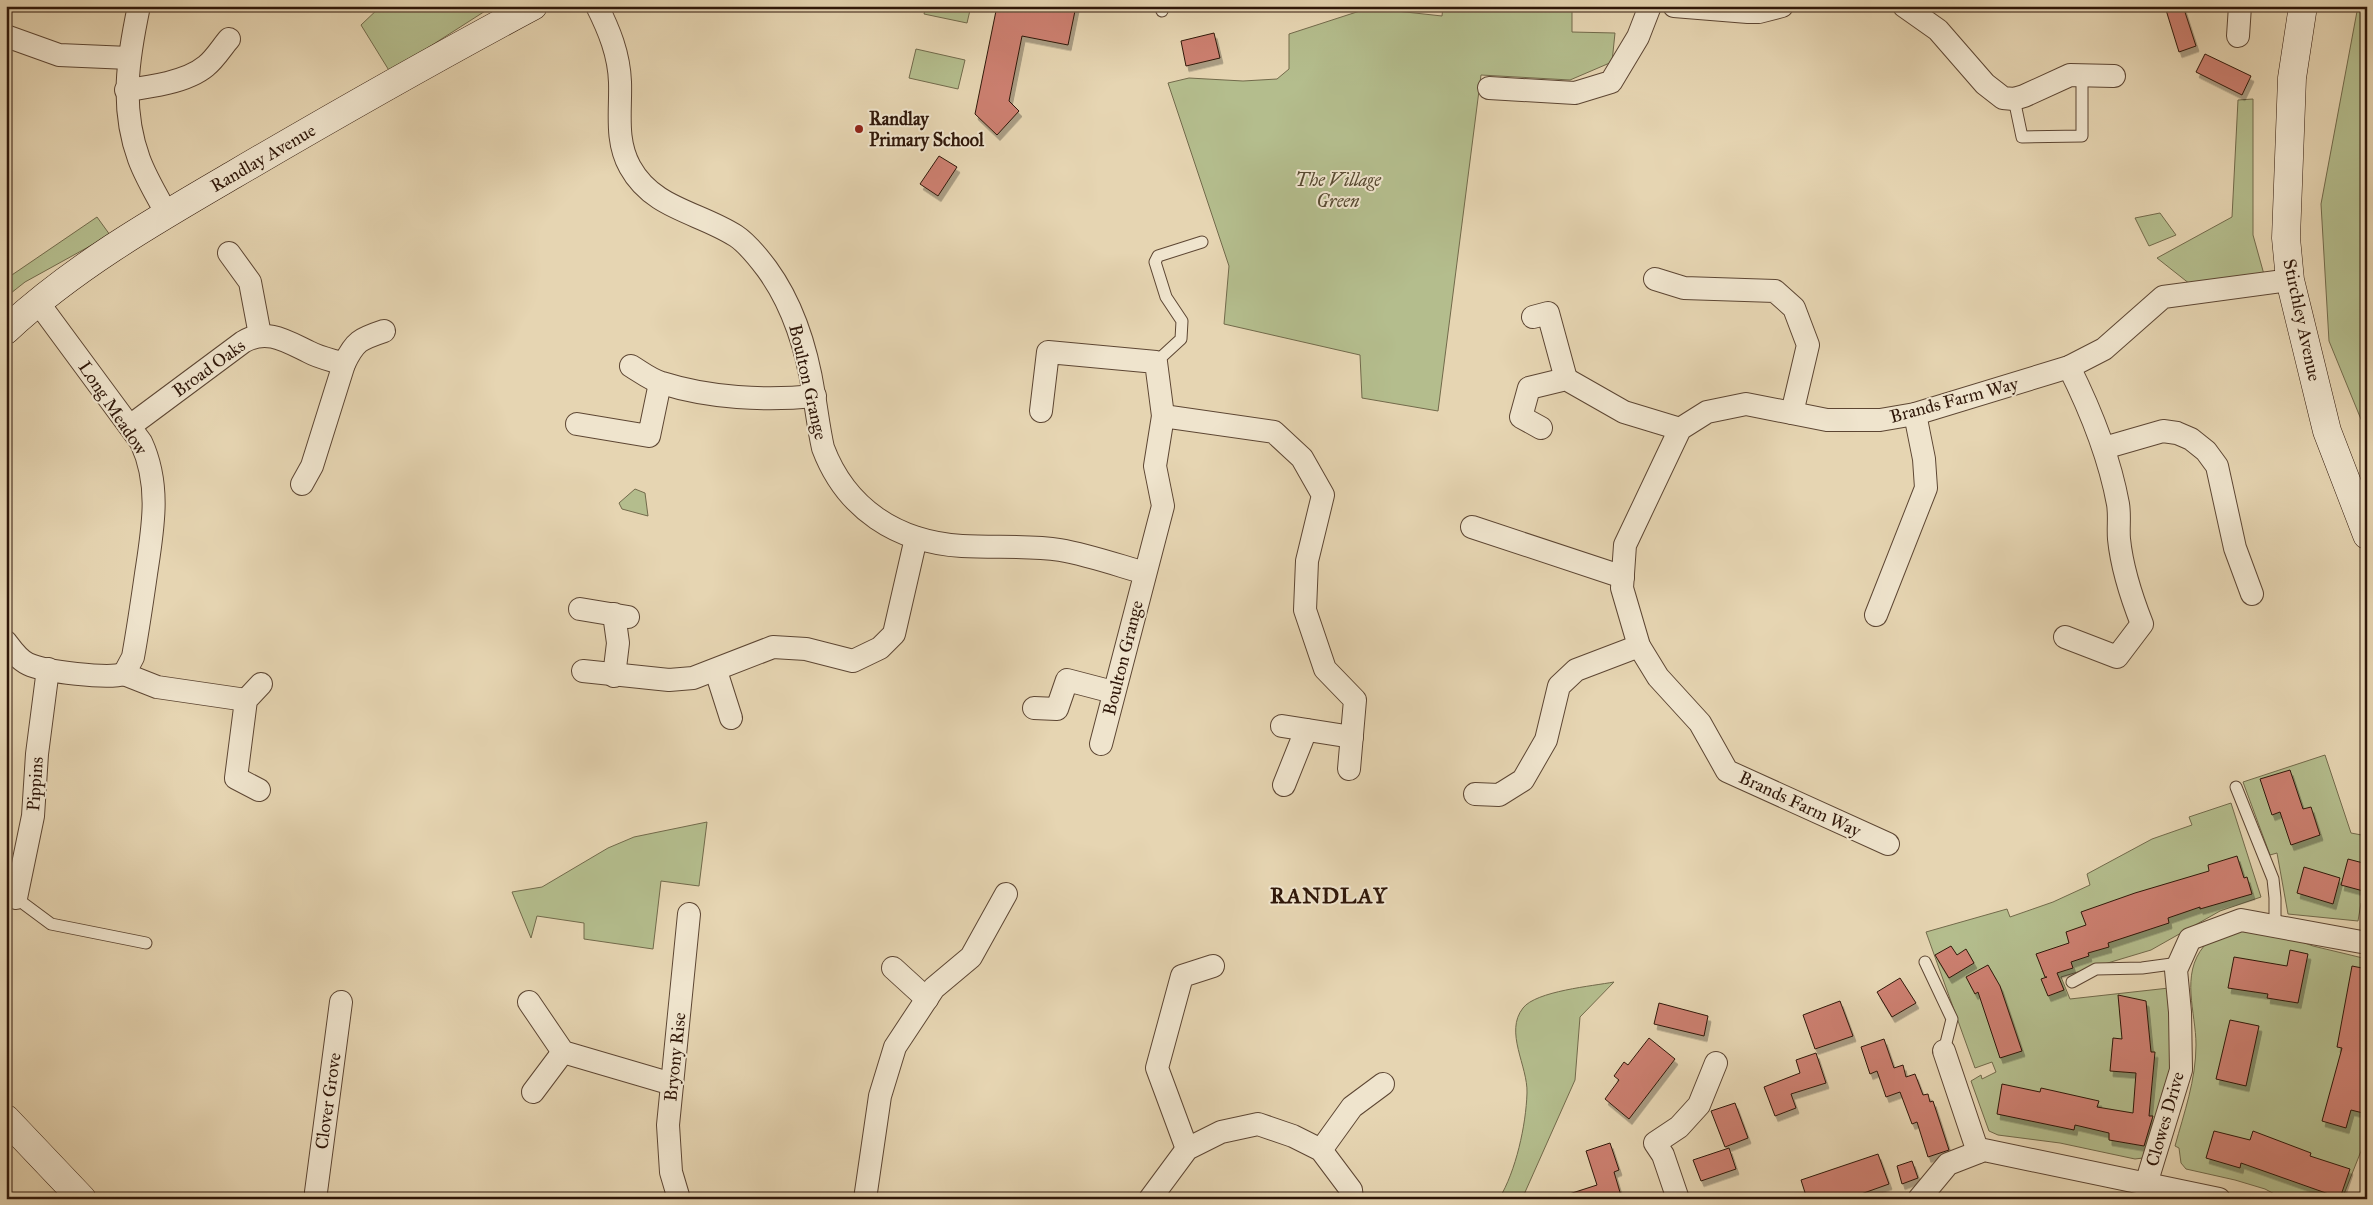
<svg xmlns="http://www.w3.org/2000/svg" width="2373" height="1205" viewBox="0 0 2373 1205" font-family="'IM FELL Great Primer',serif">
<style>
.green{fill:#b4bd8d;stroke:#726a4b}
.building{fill:#cd8071;stroke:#2f1709;filter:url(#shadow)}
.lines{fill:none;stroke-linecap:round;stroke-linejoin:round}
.lane-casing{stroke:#5d4633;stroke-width:13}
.street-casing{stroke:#5d4633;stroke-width:24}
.secondary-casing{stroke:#2f1709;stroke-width:29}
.lane{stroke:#efe4cd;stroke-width:11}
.street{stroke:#efe4cd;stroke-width:22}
.secondary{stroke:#efe4cd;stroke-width:28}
.poi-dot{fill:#8f2418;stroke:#efe4cd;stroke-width:2}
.labels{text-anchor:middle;stroke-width:4;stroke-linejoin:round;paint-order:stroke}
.poi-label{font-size:18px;font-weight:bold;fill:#2f1709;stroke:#efe4cd;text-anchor:start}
.street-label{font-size:18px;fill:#2f1709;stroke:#efe4cd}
.park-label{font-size:18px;font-style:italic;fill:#574931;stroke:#efe4cd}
.district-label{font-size:22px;font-weight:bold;letter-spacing:1px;fill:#2f1709;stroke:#efe4cd}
</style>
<defs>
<filter id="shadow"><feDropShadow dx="3" dy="5.5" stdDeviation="0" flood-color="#0004"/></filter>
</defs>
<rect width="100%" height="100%" fill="#e6d5b2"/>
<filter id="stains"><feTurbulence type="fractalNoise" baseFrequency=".004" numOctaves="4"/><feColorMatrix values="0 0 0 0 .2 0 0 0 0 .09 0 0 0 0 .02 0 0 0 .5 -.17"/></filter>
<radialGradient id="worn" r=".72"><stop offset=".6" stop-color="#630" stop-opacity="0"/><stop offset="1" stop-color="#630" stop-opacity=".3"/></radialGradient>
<!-- green -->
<g class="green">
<path d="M381 6H493L390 72 361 25Z"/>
<path d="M926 6H971L967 23 924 14Z"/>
<path d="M1443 6H1572V32L1615 33 1612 62 1570 80 1481 75 1438 411 1362 398 1360 355 1224 324 1229 266 1168 83 1189 78 1243 81 1277 79 1289 69V34L1369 8 1442 16Z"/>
<path d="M2358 6H2367V434L2329 341 2321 204Z"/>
<path d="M916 49 965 60 958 89 909 78Z"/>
<path d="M2253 99V235L2265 278 2195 288 2157 258 2232 217 2238 100Z"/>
<path d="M2160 213 2176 235 2149 246 2135 218Z"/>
<path d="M97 217 110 235 25 282 6 297V279Z"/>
<path d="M635 489 645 493 648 516 622 509 619 503Z"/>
<path d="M2325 755 2351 833 2367 836V904L2361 903 2358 921 2288 914 2277 853 2270 855 2243 782Z"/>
<path d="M2231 803 2261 897 2220 911 2151 950 2061 977 2070 999 2169 988 2171 1078 2143 1158 2135 1159 2060 1143 1998 1135 1989 1131 1971 1081 1981 1075 1982 1079 1996 1072 1992 1062 1975 1068 1926 932 2007 909 2010 917 2053 902 2090 885 2087 874 2152 839 2192 825 2189 817Z"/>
<path d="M707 822 699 886 661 881 653 949 584 939V923L537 916 531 938 512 892 542 887 608 848 634 837Z"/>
<path d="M2272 931 2313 946 2367 959V1136L2342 1199H2284L2265 1189 2235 1180 2186 1169 2181 1163 2179 1148 2175 1146C2184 1113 2196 1080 2196 1045 2196 1012 2180 975 2204 946 2208 941 2216 935 2222 933 2237 929 2256 931 2272 931Z"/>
<path d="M1614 982 1580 1017 1575 1080 1522 1199H1499C1516 1171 1526 1125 1527 1093 1528 1066 1504 1032 1523 1008 1536 991 1593 986 1614 982Z"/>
</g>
<!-- building -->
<g class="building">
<path d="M997 6H1076L1068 45 1022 36 1009 101 1019 111 997 135 975 114Z"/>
<path d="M2178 6H2183L2196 46 2179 52 2166 10Z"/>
<path d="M1214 33 1220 58 1186 66 1181 41Z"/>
<path d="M2205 54 2251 76 2242 95 2196 72Z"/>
<path d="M939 156 957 167 938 196 920 184Z"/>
<path d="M2290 770 2303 809 2311 807 2320 835 2291 845 2280 812 2272 815 2260 779Z"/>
<path d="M2237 856 2244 878 2247 877 2252 894 2200 909V907L2168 918 2169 923 2108 943 2109 947 2088 953 2089 956 2071 962 2073 968 2057 973 2064 990 2048 996 2041 979 2047 977H2045L2036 954 2069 943 2066 932 2086 925 2081 912 2135 893 2209 871 2208 865Z"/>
<path d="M2348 859 2367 864V892L2341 885Z"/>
<path d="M2304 867 2340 878 2333 904 2297 893Z"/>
<path d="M1951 946 1957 955 1966 949 1974 963 1949 978 1935 955Z"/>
<path d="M2290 950 2308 954 2298 1003 2267 998 2268 994 2228 988 2234 957 2287 966Z"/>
<path d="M1988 965 2000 986 2022 1051 2000 1058 1978 992 1975 994 1966 977Z"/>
<path d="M2352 966 2367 969V1114L2351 1110 2346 1128 2322 1121 2342 1048 2337 1047Z"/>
<path d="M1900 978 1916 1003 1892 1017 1877 992Z"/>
<path d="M2118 995 2146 1001 2151 1052H2155L2149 1116H2153L2144 1146 2109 1140V1133L2075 1125 2074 1130 1997 1114 2002 1084 2040 1092 2041 1088 2099 1101 2097 1107 2133 1113 2136 1073 2110 1071 2113 1038 2122 1039Z"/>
<path d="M1840 1001 1853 1036 1815 1049 1803 1015Z"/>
<path d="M1659 1003 1708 1016 1704 1036 1654 1024Z"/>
<path d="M2230 1020 2259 1026 2246 1086 2216 1079Z"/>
<path d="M1649 1038 1675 1059 1629 1119 1605 1099 1619 1080 1614 1076 1624 1062 1628 1065Z"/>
<path d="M1884 1039 1894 1068 1903 1065 1906 1077 1915 1074 1923 1095 1928 1094 1930 1102 1933 1101 1949 1150 1928 1157 1917 1122 1912 1124 1900 1092 1886 1097 1877 1071 1870 1074 1861 1047Z"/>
<path d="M1816 1053 1826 1083 1791 1094 1796 1108 1775 1116 1764 1087 1800 1073 1796 1060Z"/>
<path d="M1735 1103 1748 1138 1725 1147 1711 1111Z"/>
<path d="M2214 1131 2250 1140 2253 1131 2311 1153 2310 1156 2350 1169 2340 1198 2241 1163 2240 1168 2206 1158Z"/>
<path d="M1610 1143 1619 1170 1614 1172 1622 1199H1566V1195L1597 1185 1586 1151Z"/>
<path d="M1729 1148 1736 1169 1701 1181 1693 1160Z"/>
<path d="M1878 1154 1889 1184 1847 1199H1807L1801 1180Z"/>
<path d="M1912 1161 1918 1178 1902 1184 1897 1166Z"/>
</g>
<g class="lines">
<!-- lane casing -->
<g class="lane-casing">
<g id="lane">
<path d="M1160 6 1162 11"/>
<path d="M2014 99 2022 137 2082 136V75"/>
<path d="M1156 362 1181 339 1182 321 1166 297 1155 262 1158 256 1202 242"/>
<path d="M2236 787 2273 879 2275 898V926"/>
<path d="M16 898 51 924 146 943"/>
<path d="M1925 962 1952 1019 1944 1051"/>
<path d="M2072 982 2096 969 2142 968 2179 963"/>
</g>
</g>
<!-- street casing -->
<g class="street-casing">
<g id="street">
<path d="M139 6C128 58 120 107 139 159 146 178 157 196 167 214"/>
<path d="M597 6C609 30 619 54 620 82 621 111 615 140 630 167 653 209 699 212 736 236 748 244 758 257 767 269 794 306 807 350 814 395 817 413 819 430 823 448 846 509 897 542 962 546 994 548 1029 545 1060 550 1089 555 1117 565 1145 573"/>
<path d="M1674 6 1748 12H1759L1782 6"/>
<path d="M1904 6 1938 30 1985 84 2003 98 2014 99 2024 96 2070 75 2114 76"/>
<path d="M6 36 59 55 129 58"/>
<path d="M2238 36 2240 6"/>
<path d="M1489 88 1575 93 1611 82 1638 37 1650 6"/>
<path d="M126 90C150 87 187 82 206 66 215 59 222 47 229 39"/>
<path d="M229 253 250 282 260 335"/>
<path d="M1655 279 1684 288 1775 291 1794 308 1808 345 1792 413"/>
<path d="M37 301 141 442C161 485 153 528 146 574 142 602 138 629 133 657L124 674"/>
<path d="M1533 317 1548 313 1566 379"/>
<path d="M344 364C355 341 360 339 384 331"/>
<path d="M631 366C641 372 651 380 662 383 709 398 765 401 815 396"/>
<path d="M1041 411 1048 352 1156 362 1163 416 1155 466 1163 506 1101 744"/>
<path d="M1163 416 1274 432 1302 458 1323 495 1307 561 1305 610 1325 669 1355 700 1349 769"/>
<path d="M577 424 649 436 660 383"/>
<path d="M130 426 243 342C267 328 286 341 309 352 320 358 332 360 344 364L312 466 302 484"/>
<path d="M1541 428 1521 417 1529 388 1566 379 1624 412 1680 429"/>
<path d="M2104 448 2163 431 2177 433 2191 439 2206 451 2217 466 2235 548 2252 594"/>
<path d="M1472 527 1623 577"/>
<path d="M580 609 628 617"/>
<path d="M614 614 618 643 614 676"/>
<path d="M1876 615 1926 488 1924 459 1915 414"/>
<path d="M2065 637 2117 657 2142 624C2131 596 2122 569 2119 539 2118 527 2120 516 2118 504 2109 455 2091 411 2069 367"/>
<path d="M6 642C12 650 19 660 28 664 45 672 108 679 124 674"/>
<path d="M583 671 669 680 693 678 773 647 806 649 853 661 880 648 894 634 916 538"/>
<path d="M716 671 731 718"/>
<path d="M124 674 157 687 246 700"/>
<path d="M1034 708 1057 709 1067 680 1113 692"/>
<path d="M1282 726 1352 737"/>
<path d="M1284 785 1306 730"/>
<path d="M259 790 236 778 246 700 261 684"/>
<path d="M1475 794 1499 795 1523 780 1546 740 1559 686 1576 670 1639 646"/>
<path d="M1888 844 1727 771 1700 723 1658 677 1639 646 1622 588 1625 545 1680 429 1707 412 1746 404 1827 420H1880L1915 414 2069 367 2104 349 2163 297 2290 280"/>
<path d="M16 898 33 816 37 754 48 669"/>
<path d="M893 968 927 999"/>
<path d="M529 1002 563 1052 672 1084"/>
<path d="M1944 1051 1978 1152"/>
<path d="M533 1092 563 1052"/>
<path d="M1187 1149 1157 1068 1182 976 1213 966"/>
<path d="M1321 1150 1352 1107 1383 1084"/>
<path d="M2146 1184 2181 1070 2180 1012 2176 970 2190 939 2241 920 2367 943"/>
<path d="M317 1199 316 1192 341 1002"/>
<path d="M679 1199 671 1172 668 1125 689 914"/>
<path d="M865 1199 880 1096 895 1047 934 988 971 957 1006 894"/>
<path d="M1150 1199 1187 1149 1221 1132 1258 1124 1293 1136 1321 1150 1351 1190 1352 1199"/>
<path d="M1678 1199 1663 1155 1655 1143 1679 1127 1699 1105 1716 1063"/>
<path d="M1919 1199 1948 1164 1984 1150 2219 1199"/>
</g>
</g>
<!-- secondary casing -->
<g class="secondary-casing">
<g id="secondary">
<path d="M2303 6 2292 78 2286 238 2290 280 2327 431 2367 535"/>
<path d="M6 330C74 267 154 221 233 175 332 117 432 60 533 6"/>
<path d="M6 1119 82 1199"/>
</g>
</g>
<!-- lane -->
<use href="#lane" class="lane"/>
<!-- street -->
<use href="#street" class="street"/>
<!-- secondary -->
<use href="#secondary" class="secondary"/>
</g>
<!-- markers -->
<circle class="poi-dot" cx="859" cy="129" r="5"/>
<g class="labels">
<!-- poi labels -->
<g class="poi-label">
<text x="869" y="125">Randlay<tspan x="869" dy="21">Primary School</tspan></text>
</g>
<!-- street labels -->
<g class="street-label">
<text transform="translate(263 158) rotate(-30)" y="6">Randlay Avenue</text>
<text transform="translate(2302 320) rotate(78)" y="6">Stirchley Avenue</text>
<text transform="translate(209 368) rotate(-36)" y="6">Broad Oaks</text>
<text transform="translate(808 382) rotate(77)" y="6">Boulton Grange</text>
<text transform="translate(1954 400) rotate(-15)" y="6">Brands Farm Way</text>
<text transform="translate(113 408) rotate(56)" y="6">Long Meadow</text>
<text transform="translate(1123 658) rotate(-76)" y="6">Boulton Grange</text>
<text transform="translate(35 784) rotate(-86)" y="6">Pippins</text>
<text transform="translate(1800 804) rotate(25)" y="6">Brands Farm Way</text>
<text transform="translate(675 1057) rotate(-84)" y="6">Bryony Rise</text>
<text transform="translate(328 1101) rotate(-82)" y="6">Clover Grove</text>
<text transform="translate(2165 1119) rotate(-74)" y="6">Clowes Drive</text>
</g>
<!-- park labels -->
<g class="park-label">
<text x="1338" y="186">The Village<tspan x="1338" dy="21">Green</tspan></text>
</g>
<!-- district labels -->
<g class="district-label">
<text x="1329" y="903">RANDLAY</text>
</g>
</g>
<!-- margin -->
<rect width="2373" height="1205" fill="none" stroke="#e6d5b2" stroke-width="25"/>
<rect x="8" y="8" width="2358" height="1190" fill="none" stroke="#2f1709" stroke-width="2.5"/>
<rect x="12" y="12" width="2348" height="1180" fill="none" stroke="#2f1709"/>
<rect width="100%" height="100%" filter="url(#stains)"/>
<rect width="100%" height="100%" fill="url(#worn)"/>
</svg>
